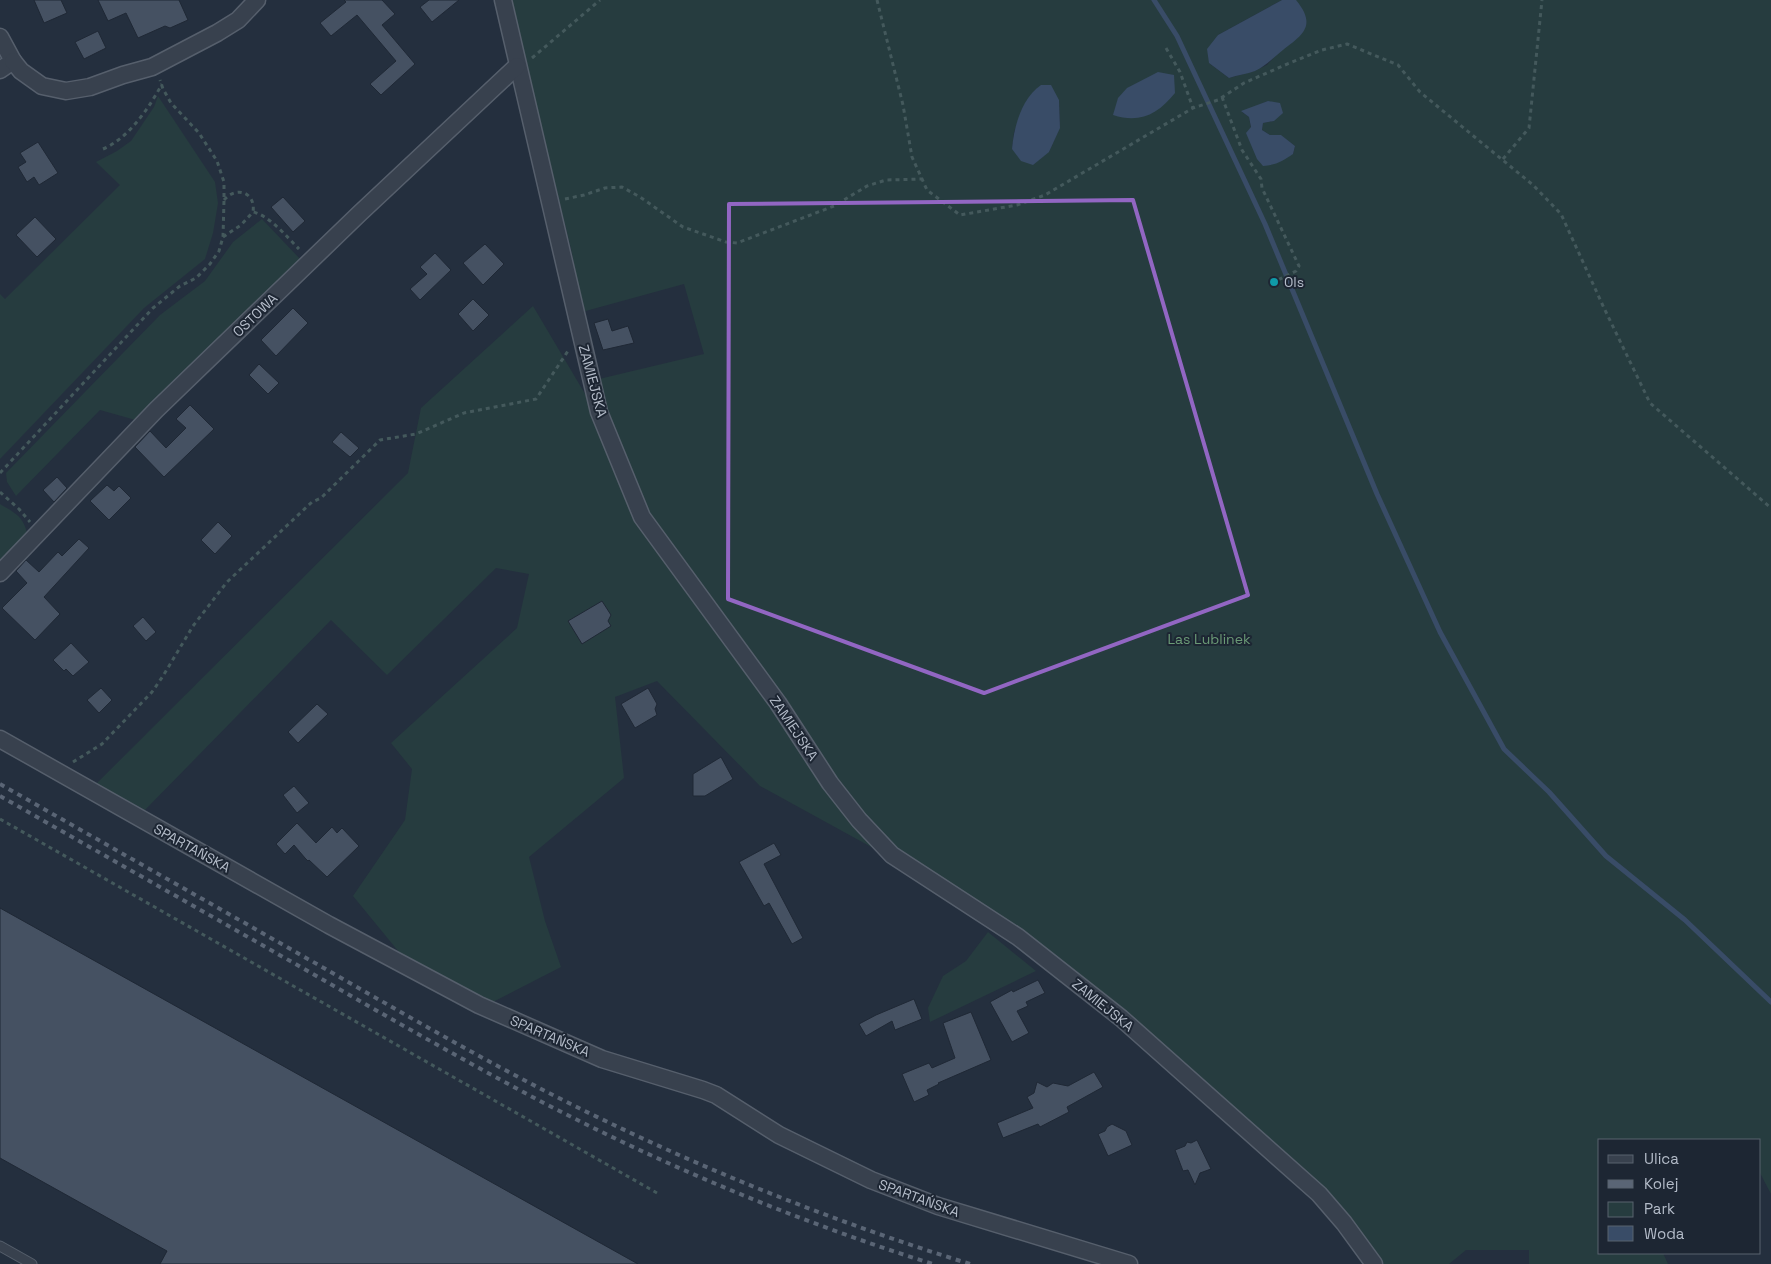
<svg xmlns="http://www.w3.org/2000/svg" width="1771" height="1264" viewBox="0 0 1771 1264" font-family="'Space Grotesk',sans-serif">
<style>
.green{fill:#263c3f;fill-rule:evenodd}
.water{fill:#394c67}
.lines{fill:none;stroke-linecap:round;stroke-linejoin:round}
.stream{stroke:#394c67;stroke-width:5}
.building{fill:#455162;stroke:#1f2835}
.lane-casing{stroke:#565f6c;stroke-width:11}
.street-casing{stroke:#565f6c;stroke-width:19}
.path{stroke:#44595c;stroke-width:3;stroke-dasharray:4 4;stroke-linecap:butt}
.lane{stroke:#38414e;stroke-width:9}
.street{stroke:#38414e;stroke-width:16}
.rail{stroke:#5a6575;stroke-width:4;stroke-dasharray:5 5;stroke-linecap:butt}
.marked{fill:none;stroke:#9266c3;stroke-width:4;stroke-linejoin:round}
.culture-dot{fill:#0f9aa8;stroke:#1d2633;stroke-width:2}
.labels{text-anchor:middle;stroke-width:4;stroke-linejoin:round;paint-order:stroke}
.poi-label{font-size:14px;fill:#b4bcc9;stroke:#1d2633;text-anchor:start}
.street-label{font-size:14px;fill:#b4bcc9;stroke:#1d2633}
.park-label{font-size:14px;fill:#6b9a76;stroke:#1d2633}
</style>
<rect width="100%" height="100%" fill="#242f3e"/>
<!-- green -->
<g class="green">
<path d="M510 0H1771V1194L1760 1173V1140H1600V1253H1663L1668 1264H1529V1250H1466L1449 1264H1384L1321 1188 1021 931 895 850 834 782 647 516 606 409 599 379 704 354 684 284 582 312 572 253ZM1282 0H1296L1276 55 1267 65 1254 71 1229 78 1209 63 1218 35ZM1027 100H1059L1060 127 1049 152 1012 149 1014 132ZM1268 101 1274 121 1263 123 1262 130 1270 135 1281 136 1295 146 1293 154 1251 128 1249 117 1242 112Z"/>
<path d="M158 96 215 182 218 203 213 233 205 259 144 308 0 459V294L5 299 120 185 96 162 117 151 131 141 154 107Z"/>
<path d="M262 219 301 260 139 421 100 410 16 496 7 482 6 473 160 315 205 281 233 242Z"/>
<path d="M533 306 591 404 637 520 884 854 760 786 657 681 615 697 624 778 529 857 545 921 561 967 491 1003 403 957 353 896 405 820 412 769 391 743 517 628 529 574 496 568 387 675 331 620 145 810 96 784 408 473 421 408Z"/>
<path d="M0 504C17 514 24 517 28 537L0 565Z"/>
<path d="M988 932 1036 971 930 1022 928 1008 943 976 966 961Z"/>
</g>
<!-- water -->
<g class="water">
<path d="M1282 0H1296C1320 29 1298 37 1277 55 1270 61 1264 67 1255 71 1247 74 1238 75 1229 78L1209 63 1207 49 1218 35Z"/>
<path d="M1158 72 1174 75 1175 93C1158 114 1140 124 1113 115L1118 98 1127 88Z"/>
<path d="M1041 85H1051L1059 100 1060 128 1049 152 1033 165 1021 161 1012 149C1014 127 1021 99 1041 85Z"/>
<path d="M1268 101 1280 103 1283 113 1274 121 1263 123 1262 130 1270 135H1281L1295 146 1293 154C1283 161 1276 165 1263 166L1257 159 1246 133 1251 127 1249 117 1241 111Z"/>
</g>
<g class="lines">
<!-- stream -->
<path class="stream" d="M1154 0 1177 36 1265 224 1377 494 1440 632 1504 749 1549 792 1606 856 1685 920 1771 1002"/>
</g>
<!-- building -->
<g class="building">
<path d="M34 0H61L67 13 44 23Z"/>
<path d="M98 0H179L188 20 170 28 165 26 138 38 126 13 108 21Z"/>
<path d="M344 0H382L395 14 382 25 415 64 381 95 370 84 396 61 357 15 331 36 320 23 346 2Z"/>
<path d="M429 0H459L432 22 420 7Z"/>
<path d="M98 31 106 48 84 59 75 42Z"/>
<path d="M38 142 58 173 39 185 34 177 27 182 18 167 26 162 20 153Z"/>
<path d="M283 197 305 221 293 232 271 207Z"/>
<path d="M35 217 56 239 37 257 16 235Z"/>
<path d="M485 244 504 264 483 285 463 263Z"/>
<path d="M435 253 451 270 420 300 410 289 427 274 420 267Z"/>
<path d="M473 299 489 315 473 331 458 314Z"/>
<path d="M293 308 308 323 276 356 261 340Z"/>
<path d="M608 319 612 331 628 326 634 343 603 350 594 323Z"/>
<path d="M259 364 279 383 268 394 249 375Z"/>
<path d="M190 405 214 429 164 477 135 447 150 431 166 448 186 428 176 419Z"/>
<path d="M341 432 359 448 350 457 332 442Z"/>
<path d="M57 477 67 488 54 502 43 490Z"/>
<path d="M107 485 114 491 119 486 131 498 109 520 90 501Z"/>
<path d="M218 522 232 536 215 554 201 540Z"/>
<path d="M79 539 89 548 44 597 60 614 35 640 2 608 27 583 16 571 26 560 39 572 58 552 62 556Z"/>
<path d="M602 601 611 615 608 621 611 626 582 644 568 621Z"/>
<path d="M143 617 156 632 146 641 133 626Z"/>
<path d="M71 643 89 662 73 676 66 669 64 671 53 660Z"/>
<path d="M101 688 112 700 99 713 87 700Z"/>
<path d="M648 688 657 704 655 709 657 715 635 728 621 704Z"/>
<path d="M317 704 328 714 298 743 288 732Z"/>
<path d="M721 757 733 779 705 796H693V774Z"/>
<path d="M294 786 309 803 297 813 283 795Z"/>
<path d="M297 823 316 843 332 827 337 833 342 828 359 846 327 877 309 860 308 861 305 858 294 845 285 854 276 844Z"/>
<path d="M774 843 781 855 764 864 803 938 792 944 769 903 764 906 739 862Z"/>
<path d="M0 908 638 1264H160L167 1251 0 1158Z"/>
<path d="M1038 980 1045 993 1026 1002 1028 1006 1017 1011 1029 1033 1012 1042 990 1002 1012 990 1013 992Z"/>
<path d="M914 999 922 1019 895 1030 892 1021 866 1036 859 1024 876 1015Z"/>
<path d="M971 1012 991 1060 938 1083 939 1084 927 1090 929 1095 914 1102 902 1074 929 1063 932 1068 955 1058 943 1023Z"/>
<path d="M1094 1072 1103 1087 1067 1107 1069 1112 1040 1127 1038 1124 1003 1138 997 1123 1033 1108 1027 1097 1034 1093 1037 1082 1047 1087 1053 1083 1068 1086Z"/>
<path d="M1112 1124 1126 1131 1132 1145 1108 1156 1098 1134 1105 1131 1107 1127Z"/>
<path d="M1197 1140 1211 1169 1200 1173 1195 1185 1188 1170 1183 1171 1175 1150 1185 1146 1187 1142 1191 1143Z"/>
</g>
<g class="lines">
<!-- lane casing -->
<g class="lane-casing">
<path id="lane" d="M0 1246 32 1264"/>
</g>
<!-- street casing -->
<g class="street-casing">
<g id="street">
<path d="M503 0 599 412 642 517 778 703 830 783 859 820 892 855 1018 937 1121 1018 1319 1194 1344 1223 1374 1264"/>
<path d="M0 37 13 61 0 70"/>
<path d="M13 61 21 71 42 86 66 91 90 87 123 75 152 67 217 33 238 20 257 0"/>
<path d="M0 573 156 410 359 214 517 66"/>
<path d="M0 739 329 925 479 1005 602 1059 703 1090 716 1095 779 1135 871 1180 938 1206 1129 1264"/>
</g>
</g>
<!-- path -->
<g class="path">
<path d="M877 0 903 105 912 157 927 190 960 215 1017 205 1045 195 1193 108 1218 100 1244 83 1285 65 1322 50 1347 44 1398 65 1420 92 1533 185 1561 214 1604 308 1650 403 1771 508"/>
<path d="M1166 48 1180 72 1193 108"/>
<path d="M532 58 600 0"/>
<path d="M1222 97 1242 150 1261 179 1262 188 1299 266 1296 271 1274 282"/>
<path d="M103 149C129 138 149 108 162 84"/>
<path d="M1503 159 1529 128 1542 0"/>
<path d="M565 199 584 195 605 188 622 187 640 197 683 227 726 242 737 243 834 206 867 186 886 180 922 179"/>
<path d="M224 200C237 185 256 193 253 212"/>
<path d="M223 237 241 225 253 212C269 215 288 238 299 249"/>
<path d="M0 473 153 308 180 286 196 278 210 264 219 251 223 237 224 200V182L217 161 199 133 171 103 163 89 160 80"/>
<path d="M0 492 19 509 30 522"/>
<path d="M73 762 102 744 152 692 163 676 193 626 227 582 312 502 321 498 380 440 416 434 464 413 536 399 568 351"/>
<path d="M0 819 657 1193"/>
</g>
<!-- lane -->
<use href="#lane" class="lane"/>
<!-- street -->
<use href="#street" class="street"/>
<!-- rail -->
<g class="rail">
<path d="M0 784C107 845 215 906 322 967 418 1022 514 1078 614 1125 729 1180 848 1226 970 1264"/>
<path d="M0 796C102 854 204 912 306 970 384 1015 461 1059 540 1101 665 1166 799 1222 933 1264"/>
</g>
</g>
<!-- marked area -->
<path class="marked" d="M1133 200 1248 595 984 693 728 599 729 204Z"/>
<!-- markers -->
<circle class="culture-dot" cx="1274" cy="282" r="5"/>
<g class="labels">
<!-- poi labels -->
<g class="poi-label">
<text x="1284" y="287">Ols</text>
</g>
<!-- street labels -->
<g class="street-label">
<text transform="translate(255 315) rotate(-44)" y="5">OSTOWA</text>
<text transform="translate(593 381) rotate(75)" y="5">ZAMIEJSKA</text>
<text transform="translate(794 728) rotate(56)" y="5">ZAMIEJSKA</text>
<text transform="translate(192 848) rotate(29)" y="5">SPARTAŃSKA</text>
<text transform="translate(1103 1005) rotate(39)" y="5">ZAMIEJSKA</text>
<text transform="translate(550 1036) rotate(23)" y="5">SPARTAŃSKA</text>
<text transform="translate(919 1198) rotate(20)" y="5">SPARTAŃSKA</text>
</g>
<!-- park labels -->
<g class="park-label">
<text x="1209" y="644">Las Lublinek</text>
</g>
</g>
<!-- legend -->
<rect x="1598" y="1139" width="162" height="115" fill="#1d2633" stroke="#59626f"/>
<rect x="1608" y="1155" width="25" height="8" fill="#38414e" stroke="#59626f"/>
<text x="1644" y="1164" font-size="15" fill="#b4bcc9">Ulica</text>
<rect x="1608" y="1180" width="25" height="8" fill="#5a6575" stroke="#59626f"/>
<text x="1644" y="1189" font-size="15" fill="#b4bcc9">Kolej</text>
<rect x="1608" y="1202" width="25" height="15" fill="#263c3f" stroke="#59626f"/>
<text x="1644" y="1214" font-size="15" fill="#b4bcc9">Park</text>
<rect x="1608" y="1226" width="25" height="15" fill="#394c67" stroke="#59626f"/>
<text x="1644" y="1239" font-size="15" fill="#b4bcc9">Woda</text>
</svg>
